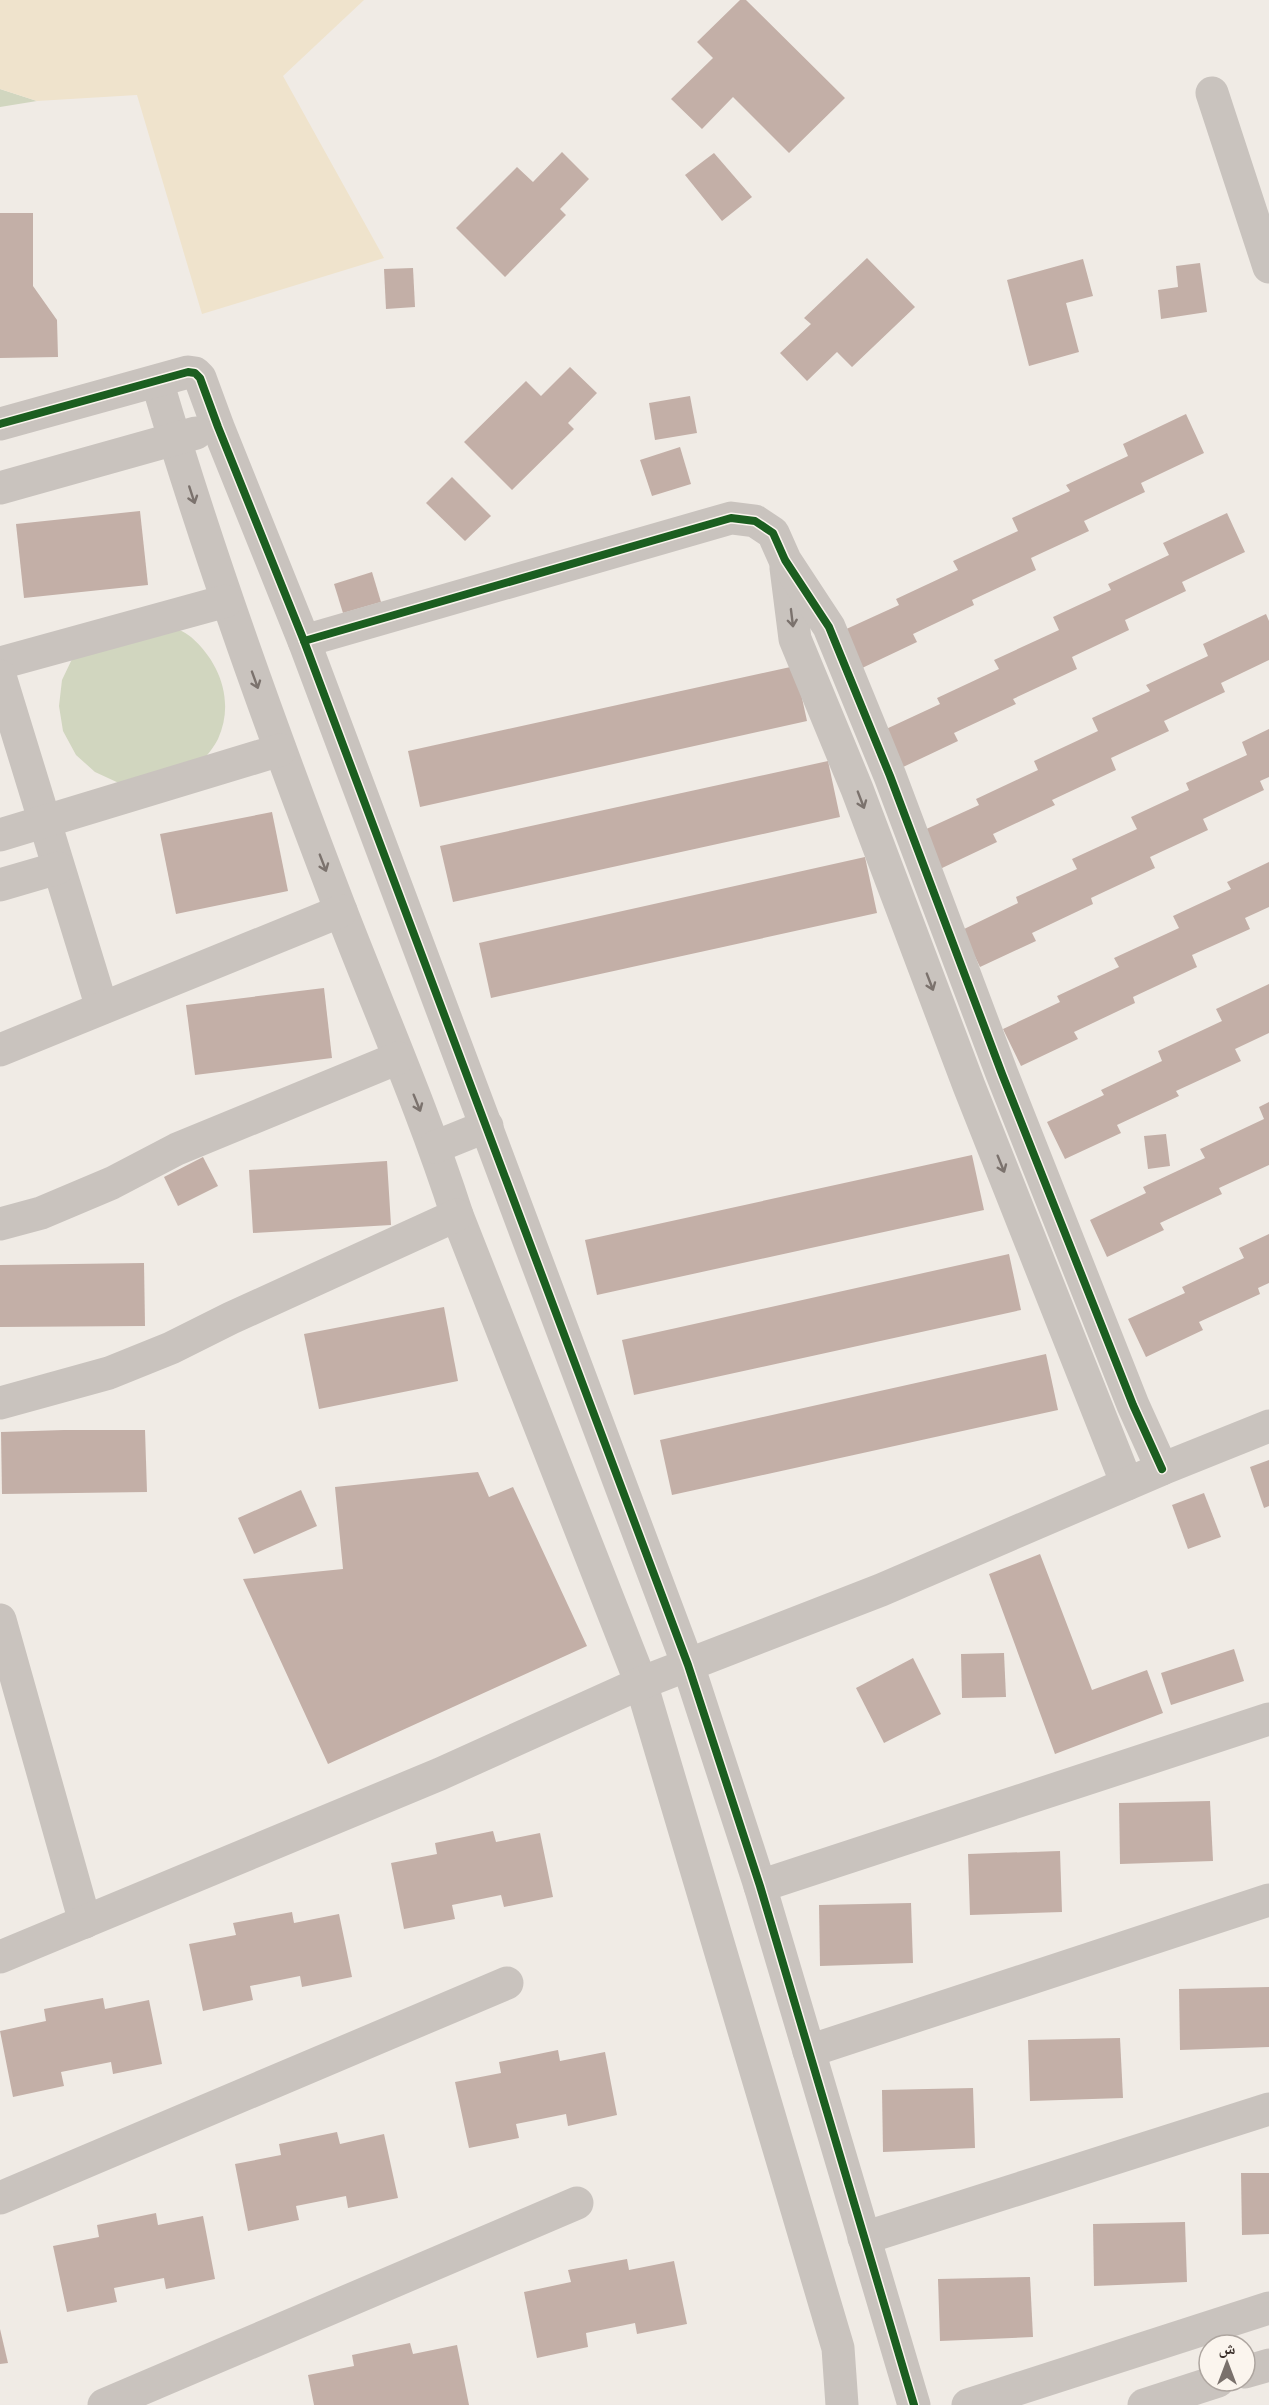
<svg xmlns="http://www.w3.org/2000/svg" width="1269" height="2405" viewBox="0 0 1269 2405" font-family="Helvetica,'Noto Naskh Arabic',sans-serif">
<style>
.green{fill:#d1d6bf}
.sand{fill:#efe3cc}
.building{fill:#c3afa7}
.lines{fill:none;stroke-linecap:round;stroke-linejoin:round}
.minor{stroke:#c9c3be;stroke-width:33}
.cycleway-casing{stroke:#fbf5ee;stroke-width:11}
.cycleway{stroke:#1b5e20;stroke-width:8}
.oneway{stroke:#7b726d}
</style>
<rect width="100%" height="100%" fill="#f0ebe5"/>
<!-- green -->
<g class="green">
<path d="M0 89 37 101 0 107Z"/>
<path d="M166 624C174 628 184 631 191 637 220 662 235 702 218 739 214 747 207 755 202 762L121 784 95 772 76 755 63 731 59 706 62 680 73 657Z"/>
</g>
<!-- sand -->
<path class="sand" d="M0 0H364L283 76 384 258 202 314 137 95 37 101 0 89Z"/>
<!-- building -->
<g class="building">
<path d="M740 0H746L845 98 789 153 733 97 702 129 671 99 713 58 697 42Z"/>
<path d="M562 152 589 179 560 209 566 215 505 277 456 228 517 167 533 182Z"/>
<path d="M714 153 752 197 722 221 685 175Z"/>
<path d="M0 213H33V286L57 320 58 357 0 358Z"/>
<path d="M867 258 915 307 852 367 837 352 807 381 780 353 811 324 804 318Z"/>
<path d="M1083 259 1093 296 1066 303 1079 352 1029 366 1007 280Z"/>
<path d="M1200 263 1207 312 1161 319 1158 290 1178 287 1176 266Z"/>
<path d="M413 268 415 307 386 309 384 269Z"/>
<path d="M570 367 597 393 568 423 574 429 512 490 464 442 526 381 541 396Z"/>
<path d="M690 396 697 433 655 440 649 403Z"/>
<path d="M1186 414 1204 453 1141 483 1145 492 1084 521 1089 531 1031 558 1036 570 972 600 974 605 913 634 917 642 860 669 842 631 899 605 896 599 958 570 953 561 1018 531 1012 518 1070 491 1066 485 1128 456 1123 444Z"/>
<path d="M680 447 691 484 652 496 640 460Z"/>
<path d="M452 477 491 516 465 541 426 503Z"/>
<path d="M140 511 148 585 24 598 16 524Z"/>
<path d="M1227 513 1245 552 1182 582 1186 591 1125 620 1129 630 1072 657 1077 669 1013 699 1016 704 954 733 958 741 901 768 884 730 940 704 937 698 999 669 994 660 1059 630 1053 617 1111 590 1108 584 1169 555 1163 543Z"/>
<path d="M372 572 381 602 343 613 334 584Z"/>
<path d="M1266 614 1269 621V660L1221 683 1225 692 1164 721 1169 731 1111 758 1116 770 1052 800 1055 805 993 834 997 842 940 869 922 831 979 805 976 799 1038 770 1034 761 1098 731 1092 718 1150 691 1146 685 1208 656 1203 644Z"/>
<path d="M795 666 807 721 420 807 408 751Z"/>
<path d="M1269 729V777L1260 781 1264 790 1203 819 1208 830 1150 857 1155 868 1091 898 1093 904 1032 933 1036 941 980 967 962 930 1018 903 1016 897 1077 869 1072 859 1137 829 1131 817 1189 790 1186 783 1247 755 1242 742Z"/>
<path d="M828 761 840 817 453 902 440 846Z"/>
<path d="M272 812 288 891 176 914 160 834Z"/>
<path d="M865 857 877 913 491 998 479 943Z"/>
<path d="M1269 862V907L1245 918 1250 929 1192 955 1197 967 1133 997 1135 1003 1074 1032 1078 1039 1021 1066 1003 1029 1060 1002 1057 996 1119 967 1114 958 1179 928 1173 916 1231 889 1227 882Z"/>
<path d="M1269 984V1033L1235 1049 1241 1061 1176 1091 1179 1096 1117 1125 1121 1133 1065 1159 1047 1122 1104 1095 1101 1090 1162 1061 1158 1051 1222 1021 1216 1009Z"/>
<path d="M324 988 332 1058 195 1075 186 1005Z"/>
<path d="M1269 1102V1165L1219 1188 1222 1194 1160 1223 1164 1230 1107 1257 1090 1220 1146 1193 1143 1187 1205 1158 1200 1149 1264 1119 1259 1107Z"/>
<path d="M1166 1134 1170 1166 1148 1169 1144 1136Z"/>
<path d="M972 1155 984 1210 597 1295 585 1240Z"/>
<path d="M203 1157 218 1186 178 1206 164 1177Z"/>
<path d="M387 1161 391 1225 253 1233 249 1170Z"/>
<path d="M1269 1234V1283L1258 1288 1260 1294 1199 1322 1203 1330 1146 1357 1128 1319 1185 1293 1182 1287 1244 1258 1239 1248Z"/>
<path d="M1009 1254 1021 1310 634 1395 622 1340Z"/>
<path d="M144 1263 145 1326 0 1327V1265Z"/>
<path d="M444 1307 458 1381 319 1409 304 1334Z"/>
<path d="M1046 1354 1058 1410 672 1495 660 1440Z"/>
<path d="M64 1430H145L147 1492 2 1494 1 1432Z"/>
<path d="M1269 1460V1506L1264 1508 1250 1467Z"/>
<path d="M478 1472 489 1497 513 1487 587 1646 328 1764 243 1579 343 1569 335 1487Z"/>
<path d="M301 1490 317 1526 254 1554 238 1518Z"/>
<path d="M1204 1493 1221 1537 1188 1549 1172 1505Z"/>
<path d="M1040 1554 1092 1690 1147 1670 1163 1713 1055 1754 989 1574Z"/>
<path d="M1234 1649 1244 1681 1171 1705 1161 1673Z"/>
<path d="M1004 1653 1006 1697 962 1698 961 1654Z"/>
<path d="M913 1658 941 1714 884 1743 856 1688Z"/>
<path d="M1210 1801 1213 1861 1120 1864 1119 1803Z"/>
<path d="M493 1831 496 1842 540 1833 553 1897 504 1907 501 1895 452 1905 455 1919 404 1929 391 1863 437 1854 435 1843Z"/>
<path d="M1060 1851 1062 1912 970 1915 968 1854Z"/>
<path d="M911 1903 913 1963 820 1966 819 1905Z"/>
<path d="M292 1912 294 1923 339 1914 352 1977 302 1987 300 1976 250 1986 253 2000 203 2011 189 1944 236 1935 233 1923Z"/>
<path d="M1269 1987V2047L1180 2050 1179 1989Z"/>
<path d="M103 1998 105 2009 149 2000 162 2064 113 2074 111 2062 61 2072 64 2086 13 2097 0 2031 46 2021 44 2009Z"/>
<path d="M1120 2038 1123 2098 1030 2101 1028 2040Z"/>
<path d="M558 2050 560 2061 605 2052 617 2115 568 2126 566 2114 516 2124 519 2138 469 2148 455 2082 501 2073 499 2062Z"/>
<path d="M973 2088 975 2148 883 2152 882 2090Z"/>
<path d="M337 2132 340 2144 384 2134 398 2198 348 2208 346 2196 296 2206 299 2220 248 2231 235 2164 281 2155 279 2144Z"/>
<path d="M1241 2173H1269V2234L1242 2235Z"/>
<path d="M156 2213 158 2225 203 2216 215 2279 166 2289 164 2278 114 2288 117 2302 67 2312 53 2246 99 2237 97 2225Z"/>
<path d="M1185 2222 1187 2282 1094 2286 1093 2224Z"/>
<path d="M627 2259 629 2270 674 2261 687 2324 637 2334 635 2323 586 2333 588 2347 537 2358 524 2292 571 2282 568 2270Z"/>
<path d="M1030 2277 1033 2337 940 2341 938 2279Z"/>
<path d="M0 2329 8 2363 0 2364Z"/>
<path d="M410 2343 413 2354 457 2345 469 2405H314L308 2375 354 2366 352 2355Z"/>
</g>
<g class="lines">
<!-- minor -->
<g class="minor">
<path d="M1212 93 1269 267"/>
<path d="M157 381C210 560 274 736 341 911 380 1012 424 1112 457 1215L641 1683 838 2348 842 2405"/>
<path d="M0 424 188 372 195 373 200 378 218 427 304 641 688 1665 760 1886 914 2405"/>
<path d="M0 488 196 433"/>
<path d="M786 568 795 639 857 789 969 1086 1127 1484"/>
<path d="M304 641 731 518 755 521 773 533 785 560 829 627 890 776 1002 1074 1133 1405 1162 1469"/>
<path d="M0 663 226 601"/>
<path d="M0 676 102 1008"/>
<path d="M0 835 280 750"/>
<path d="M0 885 58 868"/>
<path d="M0 1050 341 911"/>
<path d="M435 1147 487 1126"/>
<path d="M0 1224 41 1213 112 1183 177 1149 398 1058"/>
<path d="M0 1403 109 1373 171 1348 231 1318 457 1215"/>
<path d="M0 1620 85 1922"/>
<path d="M760 1886 1269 1719"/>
<path d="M0 1957 440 1774 641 1683 881 1590 1162 1469 1269 1426"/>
<path d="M809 2051 1269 1900"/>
<path d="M0 2198 507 1983"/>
<path d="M864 2238 1269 2109"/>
<path d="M1245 2372 1269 2365"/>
<path d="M104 2405 577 2203"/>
<path d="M968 2405 1269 2308"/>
<path d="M1144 2405 1218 2381"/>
</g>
<!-- cycleway casing -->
<g class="cycleway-casing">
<g id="cycleway">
<path d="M0 424 188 372 195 373 200 378 218 427 304 641 688 1665 760 1886 914 2405"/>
<path d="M304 641 731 518 755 521 773 533 785 560 829 627 890 776 1002 1074 1133 1405 1162 1469"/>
</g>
</g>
<!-- cycleway -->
<use href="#cycleway" class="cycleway"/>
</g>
<!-- one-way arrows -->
<defs><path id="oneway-shaft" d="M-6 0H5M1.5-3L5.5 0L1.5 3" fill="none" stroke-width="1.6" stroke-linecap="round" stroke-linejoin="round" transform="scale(1.5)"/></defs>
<g class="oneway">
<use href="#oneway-shaft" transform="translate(192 495) rotate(72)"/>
<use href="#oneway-shaft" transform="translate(792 618) rotate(83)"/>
<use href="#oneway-shaft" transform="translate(255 680) rotate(70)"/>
<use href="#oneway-shaft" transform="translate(861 800) rotate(69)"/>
<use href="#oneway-shaft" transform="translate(323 863) rotate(69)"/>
<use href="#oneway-shaft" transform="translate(930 982) rotate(69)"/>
<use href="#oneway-shaft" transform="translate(417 1103) rotate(68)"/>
<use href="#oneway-shaft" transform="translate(1001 1164) rotate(68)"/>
</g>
<!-- north arrow -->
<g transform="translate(1227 2363)"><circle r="28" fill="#fbf5ee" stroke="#aea6a0" stroke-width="1.5"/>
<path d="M0-4.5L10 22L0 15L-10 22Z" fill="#7a716c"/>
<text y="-9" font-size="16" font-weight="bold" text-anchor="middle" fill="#3b302b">ش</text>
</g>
</svg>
